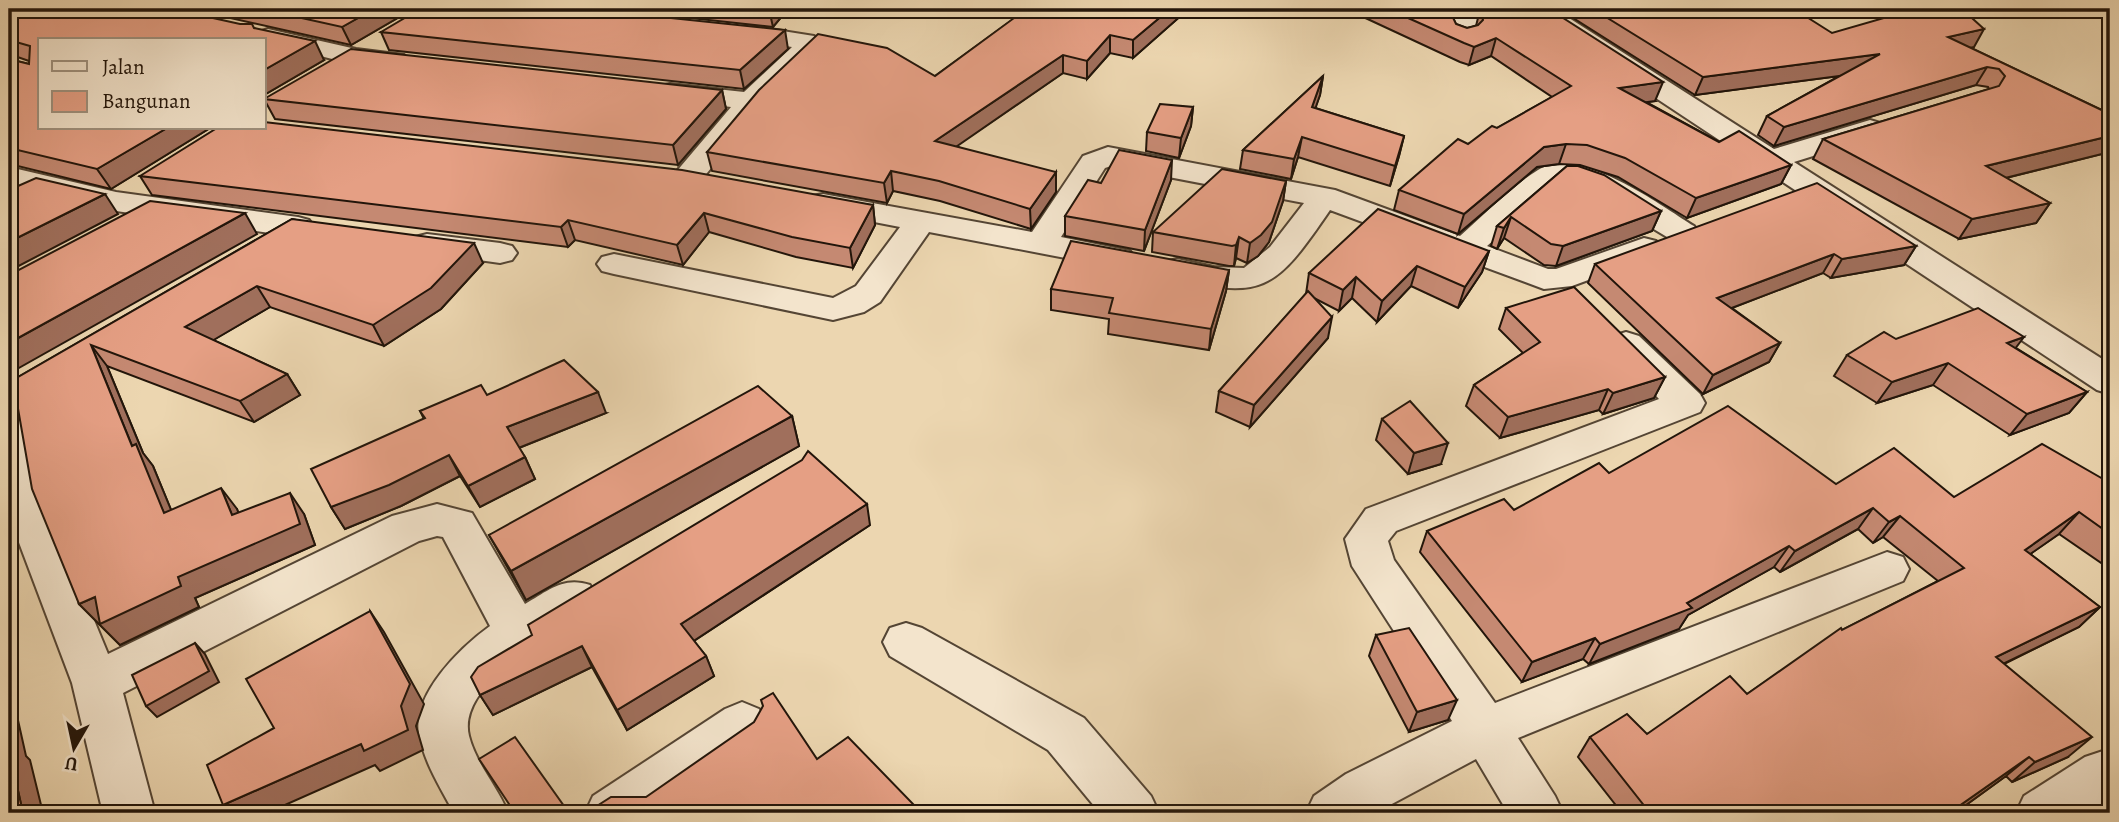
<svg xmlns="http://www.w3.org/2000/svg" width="2119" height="822" viewBox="0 0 2119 822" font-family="Alegreya,serif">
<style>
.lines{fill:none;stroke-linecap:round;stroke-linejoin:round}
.street-casing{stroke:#544534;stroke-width:4}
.street{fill:#f3e4cc;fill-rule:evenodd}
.wall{fill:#c58972;stroke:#22150a;stroke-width:2}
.shaded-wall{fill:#a06f5c;stroke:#22150a;stroke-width:2}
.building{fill:#e59f84;stroke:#22150a;stroke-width:2}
</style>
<rect width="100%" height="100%" fill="#ecd6b0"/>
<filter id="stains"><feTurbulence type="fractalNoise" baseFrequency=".00286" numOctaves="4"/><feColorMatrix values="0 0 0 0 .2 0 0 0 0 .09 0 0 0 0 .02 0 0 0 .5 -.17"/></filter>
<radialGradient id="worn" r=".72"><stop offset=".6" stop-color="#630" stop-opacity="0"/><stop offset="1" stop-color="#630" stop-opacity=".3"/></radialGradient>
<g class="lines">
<!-- street casing -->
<g class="street-casing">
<g id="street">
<path d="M1475 9H1512L1509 14 1472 26 1476 36 1472 41 1463 44 1454 41 1445 22 1449 17Z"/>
<path d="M1526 9H1555L1774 149 1870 120 1880 123 1884 129 1880 135 1794 162 2110 364V394L2097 390 1529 14Z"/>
<path d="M732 23 814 36 821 46 761 107 698 184 687 187 676 184 672 178 676 172 731 107 660 98 656 92 660 86 670 84 744 92 792 47 723 36 719 31 723 26Z"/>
<path d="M268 29 356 49 404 55 408 61 404 67 395 69 356 65 257 40 255 37 259 32Z"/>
<path d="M1108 147 1335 190 1460 236C1483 216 1513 185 1538 170 1579 144 1660 205 1694 226L1699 233 1694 240 1683 243 1672 240 1589 190 1575 184 1559 183 1487 246 1548 269H1556L1644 238 1656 241 1660 248 1656 255 1572 286 1544 289 1330 210C1274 292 1263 301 1165 276L1160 269 1165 262 1177 259 1214 267 1244 268 1270 247 1304 203 1111 166 1105 168 1061 237 1130 251 1135 258 1130 265 1118 268 929 232 880 302 864 312 833 320 614 274 602 271 597 264 602 257 614 254 833 298 856 286 900 227 812 210 807 203 812 196 823 194 1032 232 1083 156Z"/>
<path d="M9 167 116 192 298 217 309 220 314 227 309 234 298 237 116 211 9 186Z"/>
<path d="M427 234 500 243 512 246 517 253 512 260 500 263 415 251 411 244 415 237Z"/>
<path d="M1626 332 1639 336 1700 394 1705 403 1700 412 1396 531 1388 541 1394 560 1495 703 1887 552 1903 557 1909 569 1903 581 1518 738 1555 796 1563 813H1508L1476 759 1375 813H1306L1314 796 1346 774 1452 721 1352 566 1345 539 1366 509 1659 399 1608 344 1613 336Z"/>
<path d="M9 387 22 391 28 400 49 511 108 654 392 516 437 504 472 513 525 604C548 591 563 576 590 585L596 598 590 611C554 633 456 684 469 736 476 764 498 787 508 813H454C441 789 424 762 419 734 412 694 461 647 490 626L443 537 437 536 419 541 123 693 155 813H103L72 683 9 516Z"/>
<path d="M906 623 922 628 1084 718 1151 796 1159 813H1100L1048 750 890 656 883 642 890 628Z"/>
<path d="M742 702 759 709 767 724 759 739 654 813H585L593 796 725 709Z"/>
<path d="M2103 751 2110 753V798L2087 813H2016L2024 796 2085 757Z"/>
</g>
</g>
<!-- street -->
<use href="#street" class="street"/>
</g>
<!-- wall -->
<g class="wall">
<path d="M9 9 254 28 324 60 264 95V40H40L210 128 111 189 10 164 9 165V59L29 64V61L9 54Z"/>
<path d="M190 9H413L351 45Z"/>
<path d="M607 9H788L773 27Z"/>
<path d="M1019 9H1185L1184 13 1133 58 1110 53 1087 79 1063 73 956 146 1056 192 1031 229 940 201 893 191 887 203 712 171 707 152 935 76 1019 15Z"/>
<path d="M1346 9H1467L1451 14 1456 24 1467 28 1476 26 1480 10 1655 101 1646 102 1719 142 1791 165 1781 184 1687 218 1618 177 1580 165 1559 164 1537 167 1458 234 1394 210 1399 190 1468 144 1552 97 1491 56 1469 65 1460 62Z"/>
<path d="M1559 9H1728L1730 10 1832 33 1974 47 1971 48 2110 114V152L2006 178 2050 203 2036 223 1959 239 1813 159 1823 139 1989 89 1988 87 1976 85 1774 146 1758 135 1767 116 1839 76 1695 95Z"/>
<path d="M381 32 788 49 744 89 389 50Z"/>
<path d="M1323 76 1320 95 1315 108 1404 136 1399 156 1390 186 1298 157 1291 179 1240 169 1243 150Z"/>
<path d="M722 90 726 109 678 165 275 119 264 99Z"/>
<path d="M1193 107 1191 126 1179 158 1146 151 1147 132Z"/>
<path d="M1567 166 1661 211 1652 231 1556 266 1544 265 1504 238 1497 249 1491 246 1497 226Z"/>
<path d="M140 176 873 205 875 225 853 268 796 257 709 232 683 265 575 240 568 247 152 195Z"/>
<path d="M1171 180 1144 251 1065 236V216L1101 183Z"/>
<path d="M1286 181 1283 201 1269 242 1258 256 1247 263 1236 258 1234 266H1229L1152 252 1153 232Z"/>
<path d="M292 219 483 263 441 309 384 346 270 307 213 340 287 374 300 395 254 422 107 366 143 453 153 466 171 510 237 509 238 513 304 514 315 545 195 598 199 607 120 645 79 604 13 380Z"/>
<path d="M1916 246 1904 265 1831 278 1823 273 1732 308 1780 343 1769 362 1703 394 1588 283 1595 264Z"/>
<path d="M1489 251 1482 272 1458 308 1411 286 1377 322 1352 298 1339 311 1316 299 1328 338 1250 427 1216 412 1219 391 1306 294 1309 273Z"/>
<path d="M1229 270 1226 291 1209 350 1108 334 1109 319 1051 310V289Z"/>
<path d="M1506 308 1665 377 1654 398 1603 414 1599 410 1500 438 1466 406 1474 385 1523 353 1499 329Z"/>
<path d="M1896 339 2016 348 2087 392 2069 413 2010 435 1933 385 1877 403 1834 376 1847 355Z"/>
<path d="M487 395 606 413 519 448 525 457 535 479 480 507 460 476 401 506 345 529 331 507 424 419 420 411Z"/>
<path d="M792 416 799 446 526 600 489 535Z"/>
<path d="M1382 419 1441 464 1408 474 1376 440Z"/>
<path d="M1609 473 1836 484 1954 497 2110 483V569L2059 534 2030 554 2100 607 2079 627 2004 664 2068 757 2012 782 2006 776 1955 813H1622L1578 757 1590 737 1647 734 1747 694 1842 630 1938 581 1883 537 1873 543 1858 529 1780 572 1774 567 1688 615 1679 629 1589 664 1583 659 1522 682 1420 552 1427 531 1514 510Z"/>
<path d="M870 525 694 641 706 656 714 676 627 730 592 667 493 715 480 695Z"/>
<path d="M1376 635 1448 720 1409 732 1369 656Z"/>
</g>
<!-- shaded-wall -->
<g class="shaded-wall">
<path d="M374 9H413L351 45 342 27Z"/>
<path d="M769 9H788L773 27Z"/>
<path d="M1170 9H1185L1184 13 1133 58V40Z"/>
<path d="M1446 9H1467L1448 14Z"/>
<path d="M1984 29 1974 47 1937 55 1948 37Z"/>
<path d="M785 30 788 49 744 89 740 70Z"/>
<path d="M1110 35V53L1087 79V61Z"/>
<path d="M1496 38 1491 56 1469 65 1474 47Z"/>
<path d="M315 41 324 60 264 95V70Z"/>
<path d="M1880 54 1870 72 1695 95 1703 77Z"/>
<path d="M1063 55V73L937 160 935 141Z"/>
<path d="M1987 67 1976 85 1774 146 1784 127Z"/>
<path d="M1323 76 1320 95 1309 127 1312 107Z"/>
<path d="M1663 82 1655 101 1612 107 1619 88Z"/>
<path d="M722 90 726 109 678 165 673 145Z"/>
<path d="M1193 107 1191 126 1179 158 1181 138Z"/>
<path d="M167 128H210L111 189 97 169Z"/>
<path d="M1404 136 1399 156 1390 186 1395 166Z"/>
<path d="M2110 136V152L1973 186 1986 166Z"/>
<path d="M1302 137 1298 157 1291 179 1294 159Z"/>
<path d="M1566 144 1559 164 1537 167 1458 234 1464 214 1544 147Z"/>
<path d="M1172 160 1171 180 1144 251 1145 230Z"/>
<path d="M1791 165 1781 184 1687 218 1696 198Z"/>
<path d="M891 171 893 191 887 203 884 183Z"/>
<path d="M1056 172V192L1031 229 1030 209Z"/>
<path d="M1286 181 1283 201 1269 242 1258 256 1247 263 1250 243Z"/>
<path d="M105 194 118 214 9 271V242Z"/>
<path d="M2050 203 2036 223 1959 239 1972 219Z"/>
<path d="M873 205 875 225 853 268 850 248Z"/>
<path d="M1661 211 1652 231 1556 266 1563 246Z"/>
<path d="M245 213 257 234 17 369 14 365 9 366V343Z"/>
<path d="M704 213 709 232 683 265 677 245Z"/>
<path d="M1511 217 1504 238 1497 249 1504 228Z"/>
<path d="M568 220 575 240 568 247 561 227Z"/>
<path d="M1239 237 1236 258 1234 266 1236 245Z"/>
<path d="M474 243 483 263 441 309 384 346 373 325Z"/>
<path d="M1916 246 1904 265 1831 278 1842 259Z"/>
<path d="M1489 251 1482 272 1458 308 1465 287Z"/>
<path d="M1834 254 1823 273 1708 317 1717 298Z"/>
<path d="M1417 266 1411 286 1377 322 1382 301Z"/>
<path d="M1229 270 1226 291 1209 350 1211 329Z"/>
<path d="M1356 277 1352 298 1339 311 1343 290Z"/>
<path d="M257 286 270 307 200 348 185 327Z"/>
<path d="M1332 317 1328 338 1250 427 1254 405Z"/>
<path d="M2024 337 2008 358 2007 343Z"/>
<path d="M1780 343 1769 362 1703 394 1713 375Z"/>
<path d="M91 345 107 366 143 453 153 466 181 534 164 513 132 446Z"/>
<path d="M1948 363 1933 385 1877 403 1892 382Z"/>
<path d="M287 374 300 395 254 422 240 401Z"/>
<path d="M1665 377 1654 398 1603 414 1613 393Z"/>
<path d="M1608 389 1599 410 1500 438 1508 417Z"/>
<path d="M598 392 606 413 516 449 507 427Z"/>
<path d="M2087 392 2069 413 2010 435 2027 414Z"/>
<path d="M792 416 799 446 526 600 511 571Z"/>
<path d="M1448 443 1441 464 1408 474 1414 453Z"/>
<path d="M449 455 460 476 401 506 345 529 331 507Z"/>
<path d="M525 457 535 479 480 507 468 486Z"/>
<path d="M221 488 237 509 248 536 232 515Z"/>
<path d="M290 493 304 514 315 545 195 598 199 607 120 645 79 604 95 597 178 577Z"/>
<path d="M867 504 870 525 689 644 681 624Z"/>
<path d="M1873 508 1858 529 1780 572 1795 551Z"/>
<path d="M2079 512 2059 534 2006 571 2025 550Z"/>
<path d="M1900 516 1883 537 1873 543 1889 522Z"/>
<path d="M1789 546 1774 567 1688 615 1679 629 1589 664 1600 644 1687 603Z"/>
<path d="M9 604 17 645 9 648Z"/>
<path d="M2100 607 2079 627 1976 677 1996 657Z"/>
<path d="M370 611 384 632 424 704 416 726 423 750 380 771 375 765 267 813H231L223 805 361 744Z"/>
<path d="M1595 638 1583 659 1522 682 1532 662Z"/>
<path d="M195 643 205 654 219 682 157 717 146 706Z"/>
<path d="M582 646 592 667 493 715 480 695Z"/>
<path d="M706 656 714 676 627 730 617 710Z"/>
<path d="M9 680 26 756 30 760 43 813H23L9 750Z"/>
<path d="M1457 700 1448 720 1409 732 1417 712Z"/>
<path d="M2092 737 2068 757 2012 782 2035 762Z"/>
<path d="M2029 757 2006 776 1955 813H1949Z"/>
<path d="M915 806 917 813H905Z"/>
</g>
<!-- building -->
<g class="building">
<path d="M9 9H172L240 24H252L254 28 315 41 264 70V40H40V128H167L97 169 9 148V59L29 64 30 46 9 40Z"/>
<path d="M261 9H374L342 27Z"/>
<path d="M420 9H585L785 30 740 70 381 32Z"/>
<path d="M1022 9H1170L1133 40 1110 35 1087 61 1063 55 935 141 1056 172 1030 209 939 181 891 171 884 183 707 152 759 90 818 34 887 48 935 76 1025 10Z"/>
<path d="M1388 9H1449L1456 24 1467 28 1478 25 1483 20 1480 10 1483 9H1549L1663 82 1619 88 1719 142 1739 131 1791 165 1696 198 1625 158 1587 145 1566 144 1544 147 1464 214 1399 190 1458 139 1468 144 1492 126 1497 128 1571 86 1496 38 1474 47 1464 43Z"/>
<path d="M1593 9H1728L1730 10 1737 9H1794L1832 33 1915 9H1962L1984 29 1948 37 2110 114V136L1986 166 2050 203 1972 219 1823 139 1999 86 2005 76 1999 69 1987 67 1784 127 1767 116 1880 54 1703 77Z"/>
<path d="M351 49 722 90 673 145 264 99Z"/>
<path d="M1323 76 1312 107 1404 136 1395 166 1302 137 1294 159 1243 150Z"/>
<path d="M1160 104 1193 107 1181 138 1147 132Z"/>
<path d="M264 122 682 170 873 205 850 248 792 237 704 213 677 245 568 220 561 227 140 176 217 128H264Z"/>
<path d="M1119 150 1172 160 1145 230 1065 216 1088 180 1101 183Z"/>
<path d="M1567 166H1578L1604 175 1661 211 1563 246 1551 244 1511 217 1504 228 1497 226Z"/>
<path d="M1222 169 1286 181 1272 222 1261 235 1250 243 1239 237 1236 245 1232 246 1153 232Z"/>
<path d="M36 178 105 194 9 242V190Z"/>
<path d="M1817 183 1916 246 1842 259 1834 254 1717 298 1780 343 1713 375 1595 264Z"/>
<path d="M150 201 245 213 9 343V275Z"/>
<path d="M1378 209 1489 251 1465 287 1417 266 1382 301 1356 277 1343 290 1309 273Z"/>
<path d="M292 219 474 243 431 288 373 325 257 286 185 327 287 374 240 401 91 345 132 446 136 444 164 513 221 488 232 515 290 493 300 524 178 577 181 586 100 624 95 597 79 604 32 489 13 380Z"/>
<path d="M1071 241 1229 270 1211 329 1109 313 1113 298 1051 289Z"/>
<path d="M1574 287 1665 377 1613 393 1608 389 1508 417 1474 385 1540 342 1506 308Z"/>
<path d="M1308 291 1332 317 1254 405 1219 391Z"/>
<path d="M1978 308 2024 337 2007 343 2087 392 2027 414 1948 363 1892 382 1847 355 1884 332 1896 339Z"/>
<path d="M564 360 598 392 507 427 525 457 468 486 449 455 389 485 331 507 311 469 425 418 420 411 481 385 487 395Z"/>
<path d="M758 386 792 416 511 571 489 535Z"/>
<path d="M1410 401 1448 443 1414 453 1382 419Z"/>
<path d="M1728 406 1836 484 1894 448 1954 497 2042 444 2110 483V534L2079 512 2025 550 2100 607 1996 657 2092 737 2035 762 2029 757 1949 813H1650L1590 737 1627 714 1647 734 1730 676 1747 694 1841 628 1842 630 1964 568 1900 516 1889 522 1873 508 1795 551 1789 546 1687 603 1692 608 1600 644 1595 638 1532 662 1427 531 1504 499 1514 510 1599 463 1609 473Z"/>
<path d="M808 451 867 504 681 624 706 656 617 710 582 646 480 695 471 677 478 667 532 635 528 625 802 460Z"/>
<path d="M370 611 410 684 401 706 408 730 364 751 361 744 223 805 207 765 274 728 246 679Z"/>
<path d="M1409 628 1457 700 1417 712 1376 635Z"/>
<path d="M195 643 209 671 146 706 132 675Z"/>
<path d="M773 693 817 759 848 737 915 806 905 813H586L611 797H646L754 722 763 706 761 700Z"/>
<path d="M515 737 569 813H515L479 759Z"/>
<path d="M9 750 23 813H9Z"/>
<path d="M397 807 400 813H387Z"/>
</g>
<!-- margin -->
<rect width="2119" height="822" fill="none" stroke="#ecd6b0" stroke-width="35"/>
<rect x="10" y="10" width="2098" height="801" fill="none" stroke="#22150a" stroke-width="3.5"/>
<rect x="18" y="18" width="2084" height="787" fill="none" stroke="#22150a" stroke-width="2"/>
<!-- legend -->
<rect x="38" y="38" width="228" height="91" fill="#f3e4cc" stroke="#9f917e" stroke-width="2"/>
<rect x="52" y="61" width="35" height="10" fill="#f3e4cc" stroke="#9f917e" stroke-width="2"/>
<text x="102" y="74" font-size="21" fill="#22150a">Jalan</text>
<rect x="52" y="91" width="35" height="21" fill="#e59f84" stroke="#9f917e" stroke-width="2"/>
<text x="102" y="108" font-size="21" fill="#22150a">Bangunan</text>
<!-- north arrow -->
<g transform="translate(74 748) rotate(189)" stroke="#f3e4cc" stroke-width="5" paint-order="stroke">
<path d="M0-5L12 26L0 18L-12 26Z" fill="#22150a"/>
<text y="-10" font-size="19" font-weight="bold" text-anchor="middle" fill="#22150a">U</text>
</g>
<rect width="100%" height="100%" filter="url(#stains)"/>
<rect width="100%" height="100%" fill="url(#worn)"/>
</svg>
